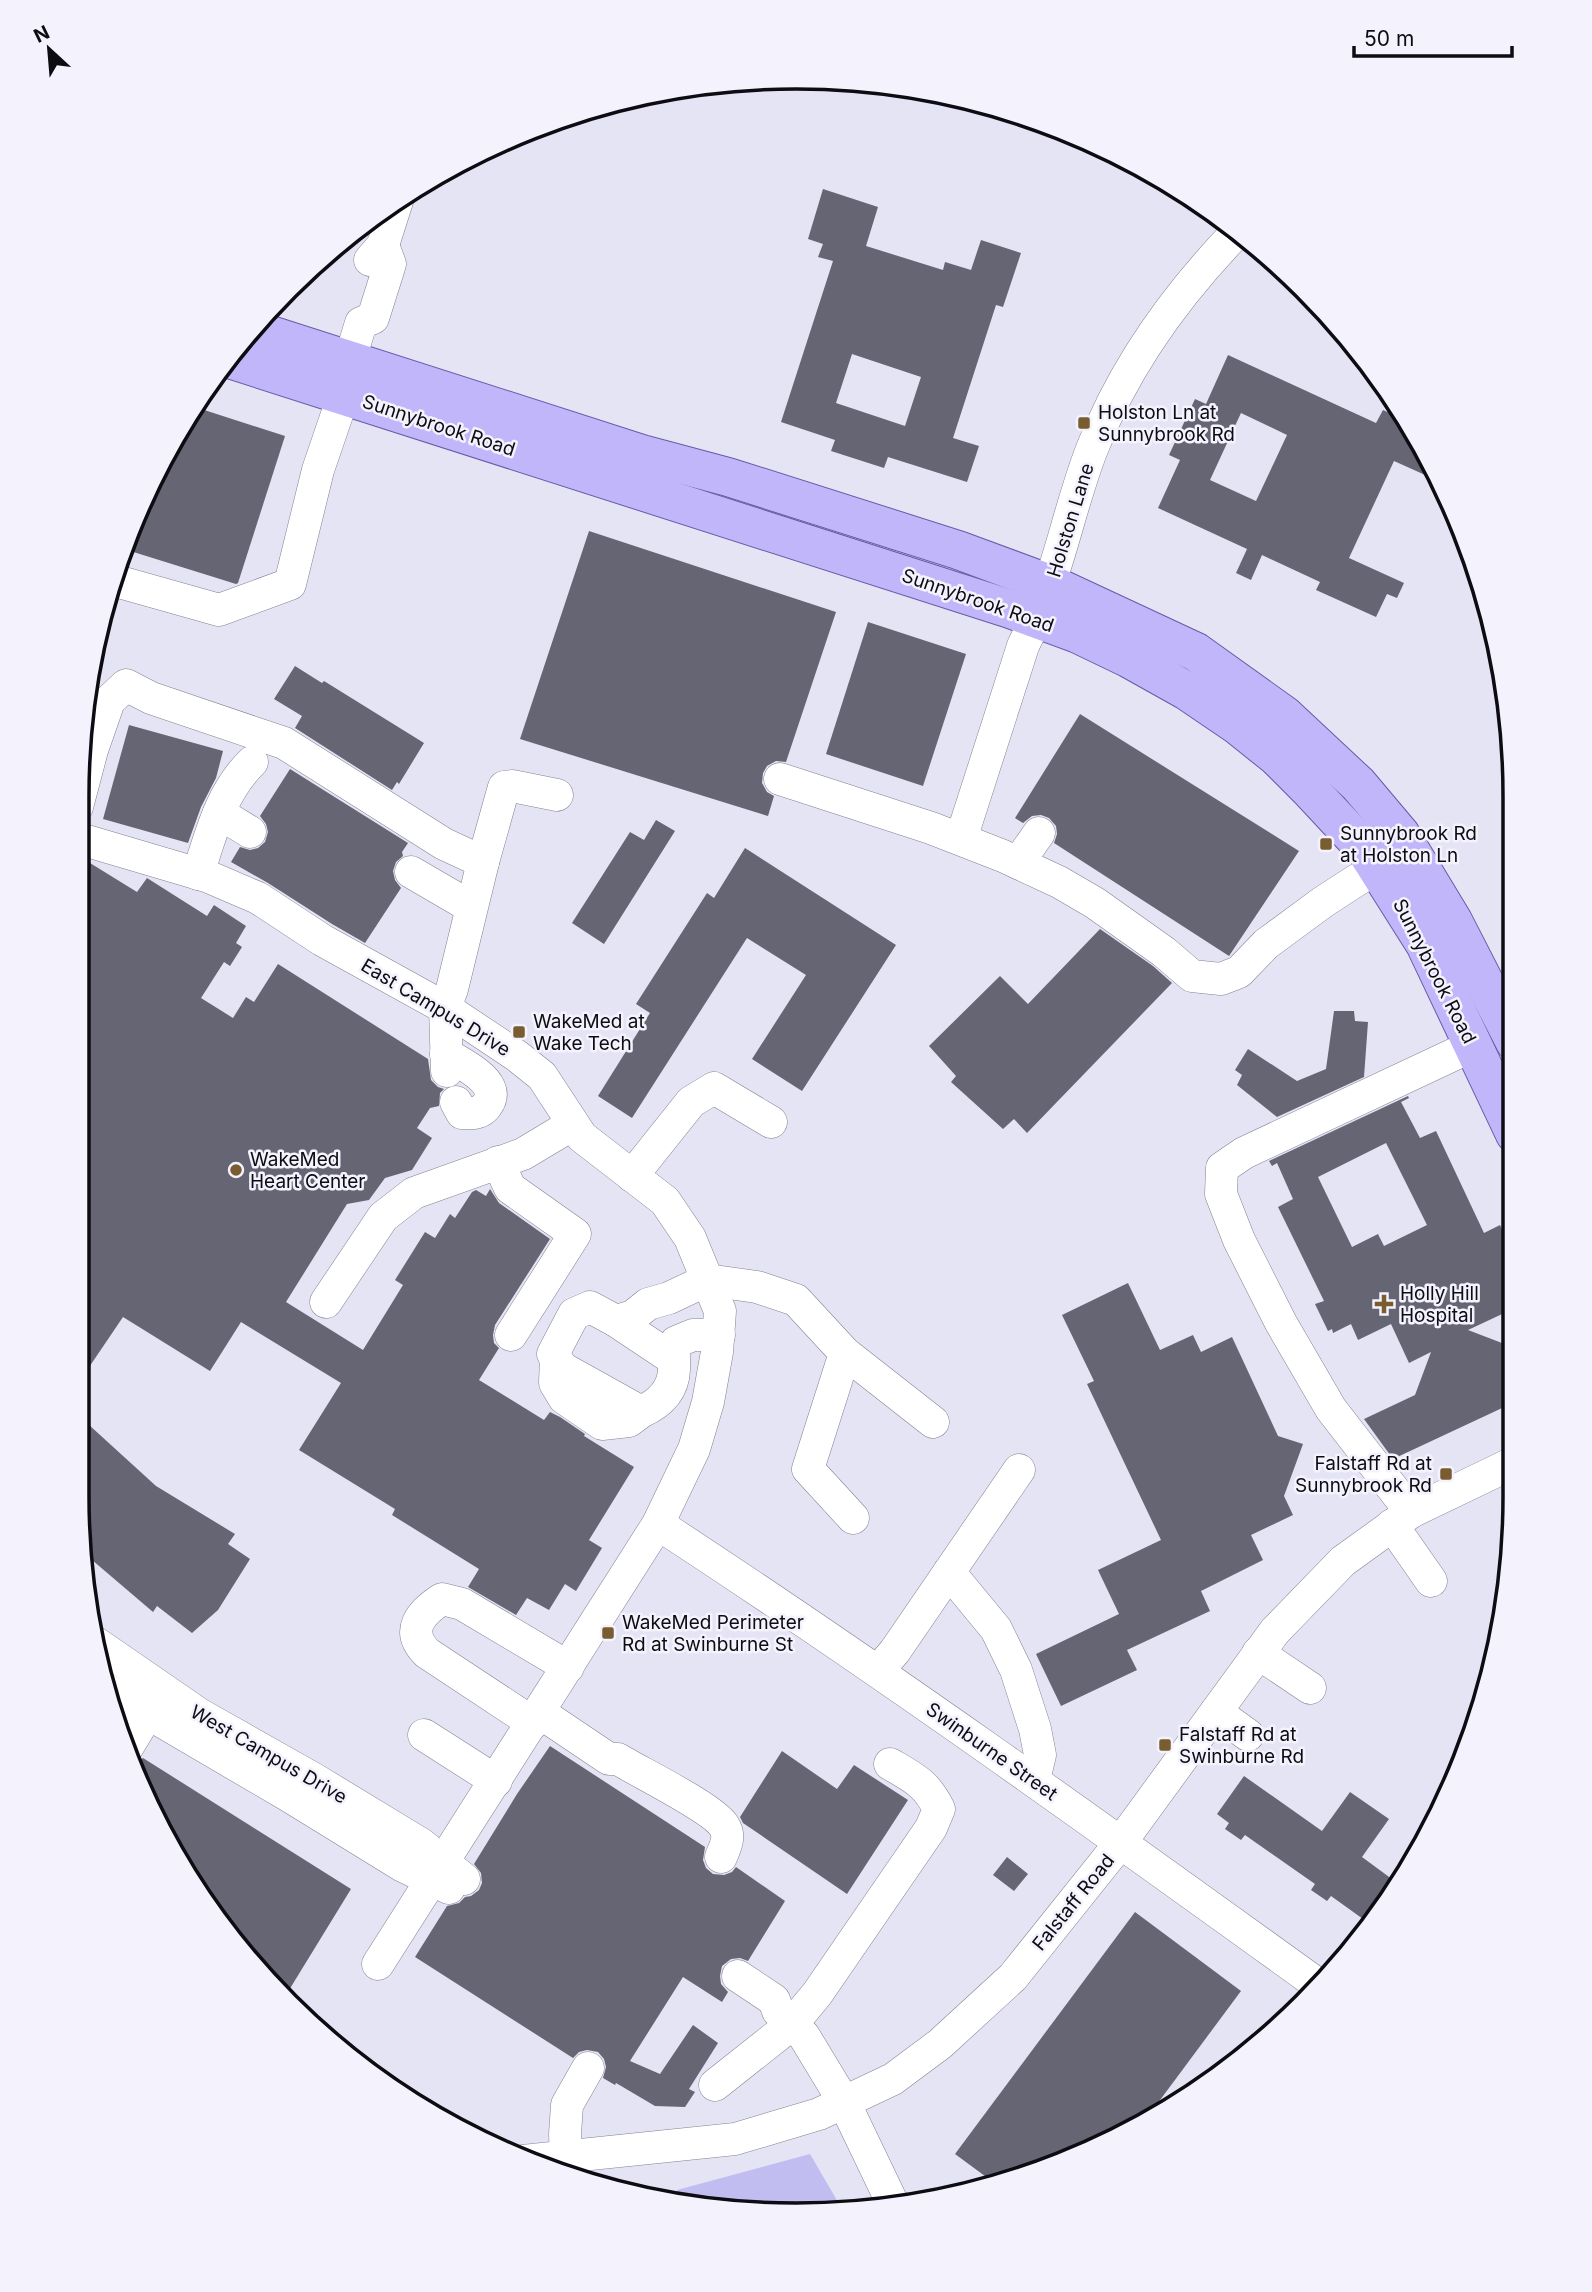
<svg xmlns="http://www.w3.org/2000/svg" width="1592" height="2292" viewBox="0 0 1592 2292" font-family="Inter,sans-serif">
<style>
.green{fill:#c1bdf1}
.building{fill:#666574;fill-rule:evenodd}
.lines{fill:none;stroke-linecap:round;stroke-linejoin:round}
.minor-casing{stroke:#828291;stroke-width:33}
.major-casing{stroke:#675ba7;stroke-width:40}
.minor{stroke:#fff;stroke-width:32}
.major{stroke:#c1b6fa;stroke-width:38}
.poi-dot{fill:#795d30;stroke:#f3f2fd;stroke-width:2.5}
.labels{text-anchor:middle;stroke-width:5;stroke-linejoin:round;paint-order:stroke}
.poi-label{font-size:19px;fill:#0d0c12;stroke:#f3f2fd;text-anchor:start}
.street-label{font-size:19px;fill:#0d0c12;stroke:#f3f2fd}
.rim{fill:none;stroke:#0d0c12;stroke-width:3.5}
</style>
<rect width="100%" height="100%" fill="#e5e4f5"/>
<!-- green -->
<path class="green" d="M810 2154 838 2202 840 2211C787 2216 729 2216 677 2202V2190Z"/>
<!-- building -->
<g class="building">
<path d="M823 189 878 207 866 246 943 270 945 262 971 270 981 240 1021 253 1003 307 996 305 953 438 979 446 967 482 888 457 884 468 831 451 835 440 781 422 833 261 818 257 823 244 808 239ZM852 354 921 377 905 426 836 403Z"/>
<path d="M1228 355 1376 423 1383 410 1405 420 1441 478 1443 483 1394 461 1349 558 1404 583 1397 598 1387 594 1376 617 1316 590 1320 582 1262 555 1251 580 1236 573 1247 549 1158 508 1180 460 1169 455 1195 399 1206 404ZM1241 413 1287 435 1256 501 1210 480Z"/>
<path d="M195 407 285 436 238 583 236 584 127 550 151 478Z"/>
<path d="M589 531 836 612 786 762 776 761 767 766 763 773 762 783 767 792 774 796 768 816 520 739Z"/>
<path d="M868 622 966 654 923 786 826 754Z"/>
<path d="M295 666 322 683 324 681 424 743 399 784 397 782 392 790 295 728 302 716 274 699Z"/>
<path d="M1080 714 1299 851 1229 956 1054 843 1057 834 1056 826 1049 818 1041 815 1032 816 1023 823 1015 818Z"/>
<path d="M129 725 223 751 216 778 201 807 188 843 103 819Z"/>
<path d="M290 769 408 843 402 852 403 856 396 862 393 871 395 880 401 888 365 943 332 924 268 883 231 862 240 847 250 850 258 848 265 842 268 832 266 824 260 816Z"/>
<path d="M656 820 675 831 604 944 572 923 630 832 644 840Z"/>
<path d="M745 848 896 945 802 1091 752 1059 806 975 747 938 632 1118 598 1096 650 1013 636 1004 707 893 714 898Z"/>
<path d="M90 863 137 892 147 878 207 916 214 905 246 926 236 943 242 947 230 966 224 962 201 998 233 1018 246 997 254 1002 278 964 428 1059 431 1080 438 1087 444 1089 440 1093 439 1106 430 1108 417 1128 432 1138 412 1170 385 1178 369 1200 347 1204 286 1302 363 1350 403 1285 395 1280 425 1232 435 1238 450 1214 455 1218 472 1192 476 1190 486 1196 490 1189 499 1203 550 1239 495 1325 493 1335 494 1343 499 1348 479 1380 544 1420 550 1412 560 1417 585 1434 584 1436 634 1467 589 1540 602 1548 576 1591 565 1584 549 1610 527 1598 516 1615 468 1587 479 1569 392 1515 395 1509 299 1450 341 1383 241 1322 210 1371 123 1317 77 1385V882Z"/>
<path d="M1100 929 1153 966 1172 983 1027 1133 1014 1119 1003 1129 951 1082 956 1076 929 1046 1000 976 1028 1004Z"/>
<path d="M1334 1011H1354L1355 1021 1368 1022 1364 1077 1277 1117 1237 1085 1242 1075 1235 1070 1248 1049 1297 1081 1326 1069Z"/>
<path d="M1408 1096 1409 1098 1401 1102 1420 1138 1436 1131 1484 1233 1500 1225 1510 1246 1515 1244V1308L1468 1330 1515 1348V1402L1393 1459 1364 1419 1415 1395 1431 1352 1409 1363 1391 1324 1358 1340 1351 1324 1333 1333 1332 1329 1328 1331 1315 1304 1324 1301 1278 1207 1293 1199 1277 1163 1272 1166 1269 1161ZM1386 1143 1427 1225 1384 1246 1378 1234 1352 1247 1318 1177Z"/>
<path d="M1128 1283 1160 1350 1193 1335 1201 1352 1232 1337 1278 1436 1303 1444 1284 1496 1293 1515 1251 1535 1263 1560 1201 1591 1210 1611 1127 1650 1137 1670 1061 1706 1036 1654 1119 1614 1098 1570 1161 1540 1087 1384 1094 1381 1062 1315Z"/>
<path d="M77 1414 156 1486 235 1534 228 1544 250 1559 218 1610 192 1633 157 1606 153 1612 85 1554 77 1496Z"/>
<path d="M550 1746 705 1847 703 1860 706 1868 713 1874 724 1875 732 1872 736 1867 785 1901 748 1961 740 1958 731 1959 722 1966 720 1976 721 1984 728 1992 722 2002 683 1977 630 2061 660 2074 693 2025 718 2043 689 2089 695 2092 685 2107 655 2106 616 2083 615 2085 603 2078 606 2067 604 2059 598 2052 587 2050 579 2052 573 2058 415 1957 447 1906 459 1903 465 1897 471 1896 479 1890 482 1883 481 1873 474 1864 517 1794Z"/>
<path d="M782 1751 837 1789 854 1765 908 1800 847 1894 743 1823 740 1817Z"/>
<path d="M143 1758 351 1889 286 1995 198 1895 132 1772 130 1766 136 1764Z"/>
<path d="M1244 1776 1322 1831 1350 1792 1389 1819 1362 1857 1400 1885 1370 1924 1331 1896 1327 1901 1311 1890 1315 1884 1245 1835 1241 1840 1225 1829 1229 1823 1217 1814Z"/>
<path d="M1007 1857 1028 1874 1014 1891 993 1875Z"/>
<path d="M1135 1912 1241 1991 1143 2123 1114 2141 993 2182 955 2154Z"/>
</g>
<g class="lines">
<!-- minor casing -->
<g class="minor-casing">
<g id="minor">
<path d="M370 260 383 245 398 198"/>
<path d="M116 581 219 610 290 584 318 470 344 394 350 359 361 323 373 318 390 264 383 245"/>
<path d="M780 779 931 828 1003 856 1059 882 1095 903 1164 952 1192 976 1221 979 1239 972 1266 944 1323 902 1377 867"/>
<path d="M77 807 92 750 109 701 126 685 151 698 284 743 444 844 483 862 452 989 445 1008 447 1071"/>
<path d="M219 813 250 832"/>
<path d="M77 838 209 877 258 898 322 940 445 1008 517 1056 542 1076 582 1137 665 1201 690 1238 720 1311 717 1352 708 1402 694 1449 658 1524 378 1964"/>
<path d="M961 839 1023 646C1033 625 1043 605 1050 582 1065 539 1075 492 1092 449 1124 367 1176 295 1237 232"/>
<path d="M483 862 504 787 512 786 557 795"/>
<path d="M1018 863 1039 833"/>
<path d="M411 872 471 907"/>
<path d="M198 874C211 834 221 792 252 762"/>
<path d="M446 1054C461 1063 504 1083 487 1105 481 1114 471 1114 462 1113L456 1102"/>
<path d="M498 1162 510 1188 575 1234 511 1335"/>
<path d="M632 1176 691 1102 714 1088 771 1122"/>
<path d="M326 1302 383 1217 414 1193 523 1154 573 1124"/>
<path d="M616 1321 673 1359"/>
<path d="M719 1335H693L676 1342C672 1356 675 1358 674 1370 673 1391 659 1404 641 1412L562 1368 553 1354 574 1314 590 1307 616 1321 633 1316 648 1304 669 1298 707 1280 757 1287 796 1300 845 1353 933 1422"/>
<path d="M845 1353 808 1469 853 1518"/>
<path d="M556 1358 555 1383 564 1398 602 1424 629 1421 641 1412"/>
<path d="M1411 1512 1331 1409 1281 1323 1239 1240 1221 1194 1222 1168 1244 1153 1474 1045"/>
<path d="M658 1524C883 1671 1101 1828 1320 1986"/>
<path d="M1392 1525 1431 1581"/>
<path d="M949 1572 996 1629 1016 1670 1035 1729 1040 1755 1034 1780"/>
<path d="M96 1643 199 1714 314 1779 421 1844 464 1879"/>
<path d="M1258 1653 1310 1688"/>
<path d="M878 1671 895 1651 1019 1470"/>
<path d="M103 1687 289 1796 401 1865 449 1888"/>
<path d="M539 1712 609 1759H618C639 1772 713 1808 724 1826 731 1837 725 1847 721 1857"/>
<path d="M1216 1712 1248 1735"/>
<path d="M533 1723 427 1653C405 1631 420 1613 442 1599L462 1604 568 1667"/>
<path d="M424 1735 496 1781"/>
<path d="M127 1748 159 1695"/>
<path d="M738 1976 774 2000 778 2011 804 2036 844 2102 891 2200 895 2205"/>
<path d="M715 2085 792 2024 817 1994 931 1828 939 1809C926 1783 914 1778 890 1764"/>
<path d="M566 2156 565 2134 567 2105 588 2068"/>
<path d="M523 2161 735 2139 819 2114 893 2079 940 2044 1013 1977 1121 1842 1275 1631 1343 1561 1411 1512 1515 1462"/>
</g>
</g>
<!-- major casing -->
<g class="major-casing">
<g id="major">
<path d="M252 329 642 454 728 477 958 550 1050 584 1196 652 1284 715 1358 784 1401 835 1453 921 1515 1042"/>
<path d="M226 358 1010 609 1078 634 1128 658 1187 691 1237 725 1277 757 1310 790 1365 849 1425 944 1515 1134"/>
</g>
</g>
<!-- minor -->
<use href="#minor" class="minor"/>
<!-- major -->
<use href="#major" class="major"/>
</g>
<!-- markers -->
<g class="poi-dot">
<rect x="1077" y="416" width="14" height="14" rx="3.5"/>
<rect x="1319" y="837" width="14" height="14" rx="3.5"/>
<rect x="512" y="1025" width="14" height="14" rx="3.5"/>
<circle cx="236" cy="1170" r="7"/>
<path d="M1380.5 1293.5h7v7h7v7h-7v7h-7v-7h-7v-7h7z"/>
<rect x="1439" y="1467" width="14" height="14" rx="3.5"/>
<rect x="601" y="1626" width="14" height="14" rx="3.5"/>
<rect x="1158" y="1738" width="14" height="14" rx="3.5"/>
</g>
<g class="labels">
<!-- poi labels -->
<g class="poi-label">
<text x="1098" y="419">Holston Ln at<tspan x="1098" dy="22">Sunnybrook Rd</tspan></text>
<text x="1340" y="840">Sunnybrook Rd<tspan x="1340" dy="22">at Holston Ln</tspan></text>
<text x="533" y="1028">WakeMed at<tspan x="533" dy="22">Wake Tech</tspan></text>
<text x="250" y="1166">WakeMed<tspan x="250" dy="22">Heart Center</tspan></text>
<text x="1400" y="1300">Holly Hill<tspan x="1400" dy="22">Hospital</tspan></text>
<text x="1432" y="1470" text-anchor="end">Falstaff Rd at<tspan x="1432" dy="22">Sunnybrook Rd</tspan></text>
<text x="622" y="1629">WakeMed Perimeter<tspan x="622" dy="22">Rd at Swinburne St</tspan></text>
<text x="1179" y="1741">Falstaff Rd at<tspan x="1179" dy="22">Swinburne Rd</tspan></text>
</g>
<!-- street labels -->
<g class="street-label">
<text transform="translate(439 425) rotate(18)" y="7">Sunnybrook Road</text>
<text transform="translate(1070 520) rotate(-73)" y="7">Holston Lane</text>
<text transform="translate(978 600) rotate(19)" y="7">Sunnybrook Road</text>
<text transform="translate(1435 971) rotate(63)" y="7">Sunnybrook Road</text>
<text transform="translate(436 1007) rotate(31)" y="7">East Campus Drive</text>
<text transform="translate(992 1751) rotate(35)" y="7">Swinburne Street</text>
<text transform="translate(269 1754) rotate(30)" y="7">West Campus Drive</text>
<text transform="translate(1073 1902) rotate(-51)" y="7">Falstaff Road</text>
</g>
</g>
<!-- crop -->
<path d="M0 0H1592V2292H0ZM796 89H796A707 707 0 0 1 1503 796V1496A707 707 0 0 1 796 2203H796A707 707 0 0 1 89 1496V796A707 707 0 0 1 796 89Z" fill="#f3f2fd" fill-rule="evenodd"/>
<path class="rim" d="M796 89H796A707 707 0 0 1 1503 796V1496A707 707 0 0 1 796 2203H796A707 707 0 0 1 89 1496V796A707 707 0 0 1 796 89Z"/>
<!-- north arrow -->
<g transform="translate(49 49) rotate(334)" stroke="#f3f2fd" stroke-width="5" paint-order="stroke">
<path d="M0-5L12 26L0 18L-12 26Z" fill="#0d0c12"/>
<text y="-10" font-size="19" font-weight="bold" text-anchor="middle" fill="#0d0c12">N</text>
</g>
<!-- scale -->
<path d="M1354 46v10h158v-10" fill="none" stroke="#0d0c12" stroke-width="3.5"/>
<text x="1364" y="46" font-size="21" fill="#0d0c12" stroke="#f3f2fd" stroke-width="5" paint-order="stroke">50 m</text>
</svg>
